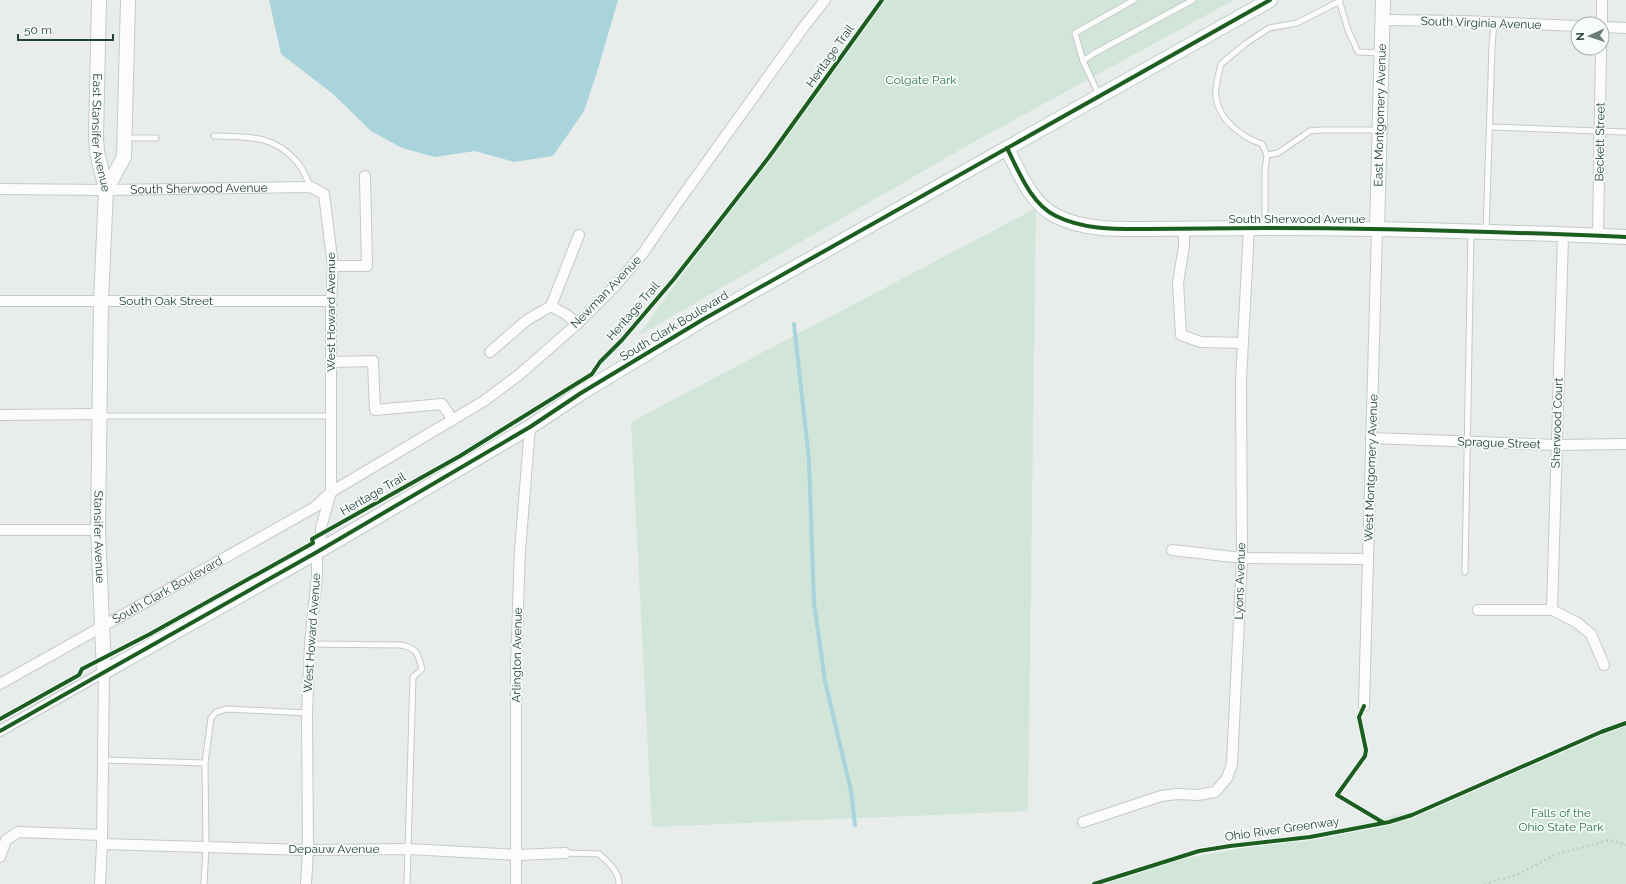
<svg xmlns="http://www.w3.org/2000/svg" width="1626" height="884" viewBox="0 0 1626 884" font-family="Raleway,sans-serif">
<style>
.green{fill:#d1e6d8}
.water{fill:#a9d4db}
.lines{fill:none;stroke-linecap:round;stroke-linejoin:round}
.stream{stroke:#a9d4db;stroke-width:4}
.lane-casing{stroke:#c5cac8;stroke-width:7}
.street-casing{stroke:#c5cac8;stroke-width:12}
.secondary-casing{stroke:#c3cbc8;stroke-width:16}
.path{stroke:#c3ccca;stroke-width:2.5;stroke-dasharray:2 3;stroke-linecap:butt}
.lane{stroke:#fcfcfc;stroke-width:5}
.street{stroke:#fcfcfc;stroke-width:10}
.secondary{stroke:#fcfcfc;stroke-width:14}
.cycleway-casing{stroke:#f7fbf9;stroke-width:6}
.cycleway{stroke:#1b5e20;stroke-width:4}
.labels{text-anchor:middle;stroke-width:3.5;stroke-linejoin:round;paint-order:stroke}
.street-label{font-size:12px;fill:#24423a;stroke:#f7fbf9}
.park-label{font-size:12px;fill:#2d7a4b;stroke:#f7fbf9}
</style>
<rect width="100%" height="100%" fill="#e8edeb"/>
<!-- green -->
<g class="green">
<path d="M881 0H1234L972 143 638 336Z"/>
<path d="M1036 208 1028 811 652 827 631 422Z"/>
<path d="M1626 725V884H1097L1160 863 1292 839 1436 806 1601 732Z"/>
</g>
<!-- water -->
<path class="water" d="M269 0H618L598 69 584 111 553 156 514 162 475 151 435 157 402 148 371 131 333 94 281 54Z"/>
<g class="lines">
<!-- stream -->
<path class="stream" d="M794 324 809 460 814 603 825 681 851 791 855 825"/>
<!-- lane casing -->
<g class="lane-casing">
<g id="lane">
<path d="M1339 0 1348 30 1358 52 1381 53"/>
<path d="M1083 61 1093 54 1193 0"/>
<path d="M1099 95 1083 61 1075 33 1134 0"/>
<path d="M1490 127 1626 132"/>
<path d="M214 136C247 137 273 134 297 162 303 169 307 179 311 187"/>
<path d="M126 138H156"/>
<path d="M1267 155 1278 153 1310 131 1320 130H1379"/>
<path d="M1265 228V171L1267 155 1262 144C1242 137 1220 121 1216 98 1214 89 1219 73 1221 64L1245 44 1269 28 1297 23 1340 1"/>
<path d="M1486 231 1492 47 1494 22"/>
<path d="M101 416H330"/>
<path d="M1465 572 1471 232"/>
<path d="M310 644 400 645C417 648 418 653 422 669L413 677 407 884"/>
<path d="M104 760 205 763 211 718 216 712 227 709 307 713"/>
<path d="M565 853 599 854C608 862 619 871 619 884"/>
<path d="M204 884 206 846 205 763"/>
</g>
</g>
<!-- street casing -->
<g class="street-casing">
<g id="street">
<path d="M1383 20 1464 21 1578 26"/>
<path d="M1602 24V0"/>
<path d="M1602 27 1626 28"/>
<path id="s1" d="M0 189 106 190 311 187 324 194 333 266 331 301V492L321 528V535L317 552V575L310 644 307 713 308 850 306 884"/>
<path d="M1184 229V246L1178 283 1181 335 1201 342 1243 343"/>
<path d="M1598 236 1601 48"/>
<path d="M333 266H367L365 176"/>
<path d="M0 301H331"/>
<path d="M551 306 579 235"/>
<path d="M490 352 527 320 551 306 567 315 577 324"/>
<path d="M331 362 373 361 375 410 442 404 453 420"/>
<path d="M0 415 100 414"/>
<path d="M1371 438 1557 445 1626 444"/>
<path d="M0 530H98"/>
<path d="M1172 550 1242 558 1368 559"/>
<path d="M1478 610H1552L1576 622 1591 634 1604 665"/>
<path d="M1552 610 1563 236"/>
<path id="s2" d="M0 684 315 507 331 492 484 401 520 374 577 324 615 286 643 253 676 205 803 28 825 0"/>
<path d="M1364 706 1377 230"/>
<path d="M0 731 104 672 102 844 100 884"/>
<path d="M1083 822 1161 796 1177 794 1198 795 1215 792 1227 778 1232 764 1242 558 1241 380 1249 228"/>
<path d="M102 844 308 850 408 849 517 855 565 853"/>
<path d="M0 857 6 840 18 832 102 835"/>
<path d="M516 884V666L520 550 530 427"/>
</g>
</g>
<!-- secondary casing -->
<g class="secondary-casing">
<g id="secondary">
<path id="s3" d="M99 0 96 137 97 152 106 190 101 301 98 530 104 672 317 552 530 427 581 393 702 320 1270 0"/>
<path d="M1007 148C1019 172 1031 204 1056 216 1084 230 1116 229 1147 229 1187 229 1226 228 1266 228 1386 228 1506 232 1626 237"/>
<path d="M106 190 124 157 128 0"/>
<path id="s4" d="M1377 230 1383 0"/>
</g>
</g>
<!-- path -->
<path class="path" d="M1484 884 1516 875 1555 855 1587 846 1610 840 1626 845"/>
<!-- lane -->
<use href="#lane" class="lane"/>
<!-- street -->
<use href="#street" class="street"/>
<!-- secondary -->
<use href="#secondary" class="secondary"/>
<!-- cycleway casing -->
<g class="cycleway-casing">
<g id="cycleway">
<path d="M1007 148C1019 172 1031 204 1056 216 1084 230 1116 229 1147 229 1187 229 1226 228 1266 228 1386 228 1506 232 1626 237"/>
<path d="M1364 706 1359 717 1366 750 1365 756 1337 795 1384 823"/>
<path d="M0 719 79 675 82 669 150 634 313 543 312 539 460 456 592 374 600 362 622 340 674 279 724 215 769 157 882 0"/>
<path d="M0 731 317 552 530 427 581 393 702 320 1270 0"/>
<path d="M1094 884 1199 851 1230 846 1310 837 1389 822 1412 815 1601 732 1626 723"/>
</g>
</g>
<!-- cycleway -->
<use href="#cycleway" class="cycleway"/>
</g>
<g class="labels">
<!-- street labels -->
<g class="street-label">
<text transform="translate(1481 23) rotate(2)" y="4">South Virginia Avenue</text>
<text transform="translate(830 56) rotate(-55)" y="4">Heritage Trail</text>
<text dy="4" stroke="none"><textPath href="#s4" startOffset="115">East Montgomery Avenue</textPath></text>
<text dy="4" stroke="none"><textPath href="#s3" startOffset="133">East Stansifer Avenue</textPath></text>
<text transform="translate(1600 142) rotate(-89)" y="4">Beckett Street</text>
<text dy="4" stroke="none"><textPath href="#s1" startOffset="199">South Sherwood Avenue</textPath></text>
<text x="1297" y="223">South Sherwood Avenue</text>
<text transform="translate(606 292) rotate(-46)" y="4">Newman Avenue</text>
<text x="166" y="305">South Oak Street</text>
<text transform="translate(633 311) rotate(-49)" y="4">Heritage Trail</text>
<text transform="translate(331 312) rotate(-90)" y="4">West Howard Avenue</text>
<text transform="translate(674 326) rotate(-31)" y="4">South Clark Boulevard</text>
<text transform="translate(1557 423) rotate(-88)" y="4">Sherwood Court</text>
<text transform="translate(1499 443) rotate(2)" y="4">Sprague Street</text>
<text transform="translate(1371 468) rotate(-88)" y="4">West Montgomery Avenue</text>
<text transform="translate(373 494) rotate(-30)" y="4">Heritage Trail</text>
<text dy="4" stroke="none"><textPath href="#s3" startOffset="538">Stansifer Avenue</textPath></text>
<text transform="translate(1240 581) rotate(-88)" y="4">Lyons Avenue</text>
<text dy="4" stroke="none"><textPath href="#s2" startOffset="192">South Clark Boulevard</textPath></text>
<text transform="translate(312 633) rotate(-86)" y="4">West Howard Avenue</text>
<text transform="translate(517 655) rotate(-89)" y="4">Arlington Avenue</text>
<text transform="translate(1282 829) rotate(-8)" y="4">Ohio River Greenway</text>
<text x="334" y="853">Depauw Avenue</text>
</g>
<!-- park labels -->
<g class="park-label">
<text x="921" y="84">Colgate Park</text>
<text x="1561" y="817">Falls of the<tspan x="1561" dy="14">Ohio State Park</tspan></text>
</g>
</g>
<!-- north arrow -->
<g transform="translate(1590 36) rotate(267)"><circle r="19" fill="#f7fbf9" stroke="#a3b1ad"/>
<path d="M0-3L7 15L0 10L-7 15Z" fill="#697e78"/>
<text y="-6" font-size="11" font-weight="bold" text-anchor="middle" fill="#24423a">N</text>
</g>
<!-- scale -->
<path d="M18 34v6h95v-6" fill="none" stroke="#24423a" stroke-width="2"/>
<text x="24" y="34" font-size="12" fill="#24423a" stroke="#f7fbf9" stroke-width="3" paint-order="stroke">50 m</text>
</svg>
